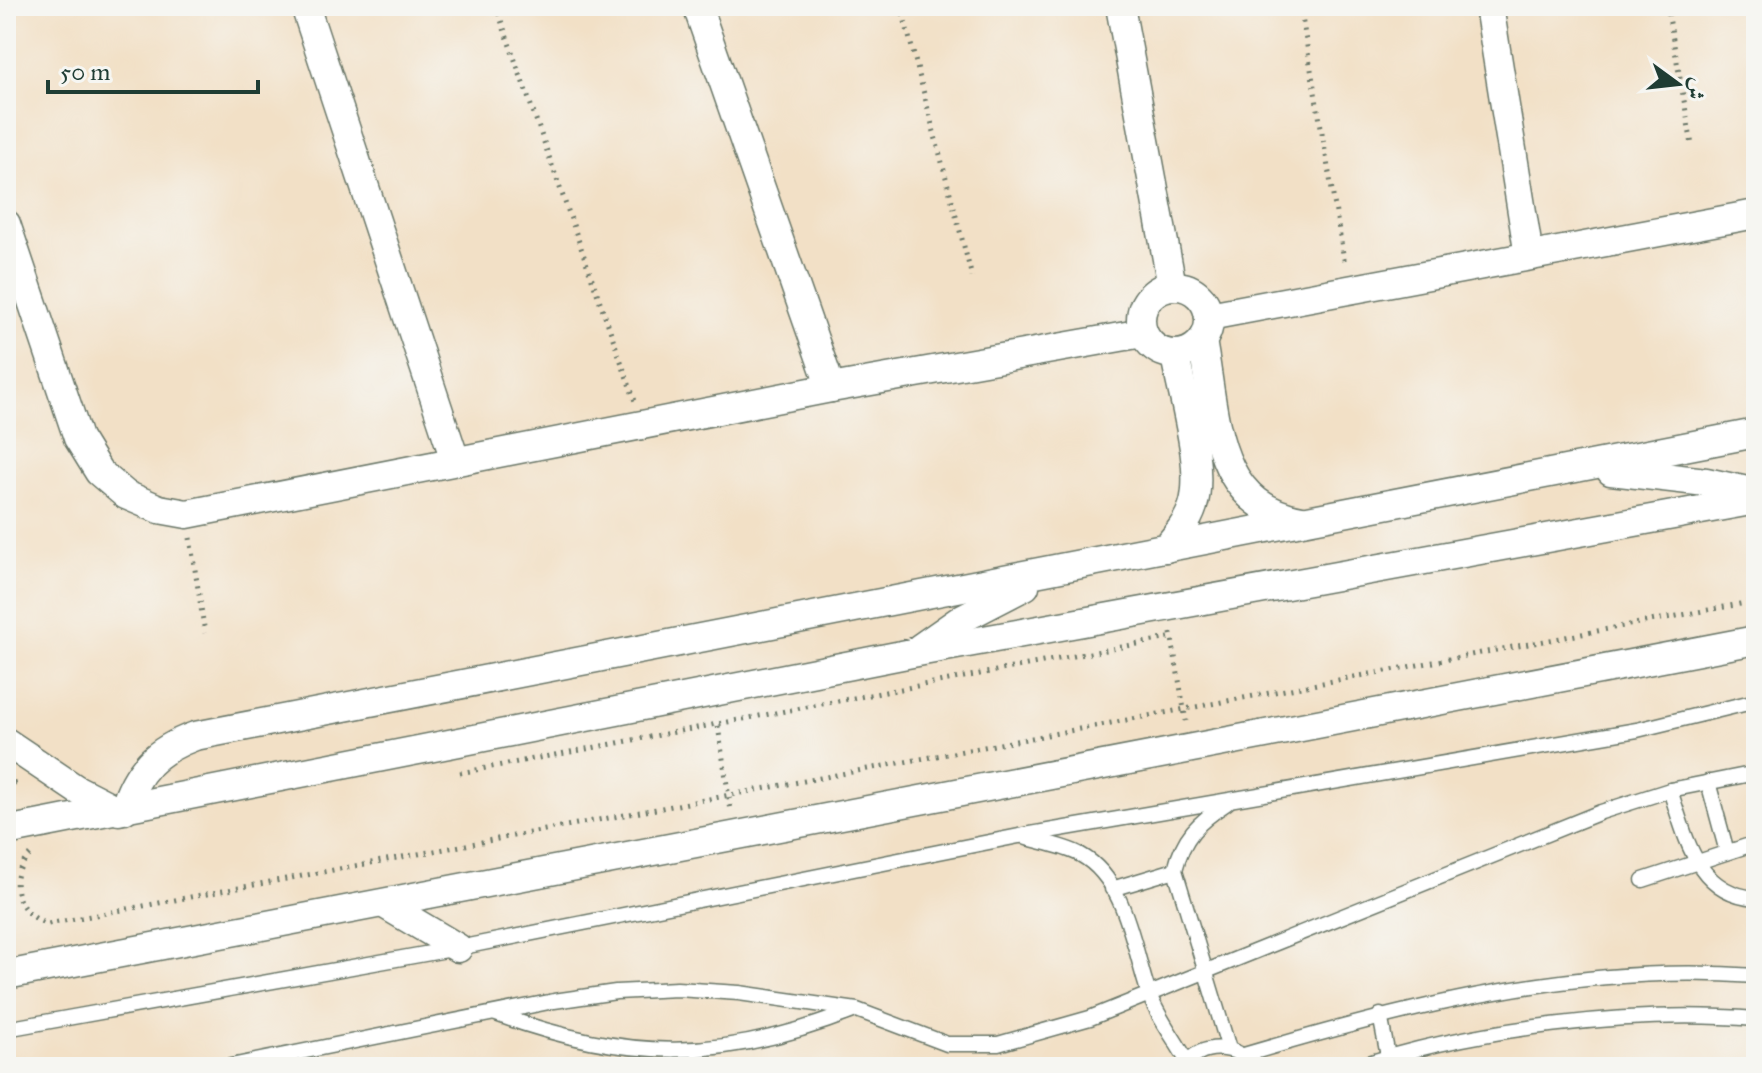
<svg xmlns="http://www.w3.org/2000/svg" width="1762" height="1073" viewBox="0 0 1762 1073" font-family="'IM FELL Great Primer',Amiri,serif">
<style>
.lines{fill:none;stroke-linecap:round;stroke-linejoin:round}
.service-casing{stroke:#697667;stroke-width:17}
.minor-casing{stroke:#697667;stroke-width:31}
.path{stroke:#697667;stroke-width:5;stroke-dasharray:2 6;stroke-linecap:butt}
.service{stroke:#fff;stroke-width:14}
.minor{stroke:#fff;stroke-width:28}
</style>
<rect width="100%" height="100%" fill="#f6f6f2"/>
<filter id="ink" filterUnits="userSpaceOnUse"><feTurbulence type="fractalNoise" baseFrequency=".0125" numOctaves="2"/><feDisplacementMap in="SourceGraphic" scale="16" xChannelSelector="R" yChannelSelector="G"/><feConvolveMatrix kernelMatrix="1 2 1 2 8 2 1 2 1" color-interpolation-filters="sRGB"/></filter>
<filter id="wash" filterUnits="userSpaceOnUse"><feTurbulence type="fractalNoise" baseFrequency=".006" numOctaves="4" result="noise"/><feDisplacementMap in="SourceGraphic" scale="32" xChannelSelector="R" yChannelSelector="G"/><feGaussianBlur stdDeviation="1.8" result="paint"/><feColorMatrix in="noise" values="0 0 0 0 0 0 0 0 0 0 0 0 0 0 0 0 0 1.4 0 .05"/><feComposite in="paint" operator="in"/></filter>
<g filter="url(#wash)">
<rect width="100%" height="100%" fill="#f2e0c6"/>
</g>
<g filter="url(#ink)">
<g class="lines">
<!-- service casing -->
<g class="service-casing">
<g id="service">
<path d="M1708 782 1727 852"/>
<path d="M1670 790C1686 837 1696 894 1756 898"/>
<path d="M1227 803C1198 822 1183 837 1175 870L1229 1049"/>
<path d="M1027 838C1045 843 1065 846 1081 855 1126 880 1133 947 1148 991 1156 1015 1175 1039 1187 1061"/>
<path d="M1643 880 1756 843"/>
<path d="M1112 889 1175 870"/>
<path d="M496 1014C627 1062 723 1062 853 1011"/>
<path d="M1380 1015 1388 1056"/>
<path d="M6 1029 458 948 1019 836 1637 730 1756 701"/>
<path d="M1244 1055C1409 1006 1581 962 1756 976"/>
<path d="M1184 1066C1202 1041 1237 1044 1255 1067"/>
<path d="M226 1067 554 1001 616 992 677 989 739 993 857 1010 947 1044H998L1090 1018 1601 812 1670 790 1756 773"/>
<path d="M1356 1067C1473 1028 1633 1009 1756 1019"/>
</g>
</g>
<!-- minor casing -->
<g class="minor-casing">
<g id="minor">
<path d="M305 6 455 460"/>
<path d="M697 6 831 388"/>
<path d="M1120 6 1172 286"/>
<path d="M1489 6 1529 256"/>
<path d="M6 224 78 438 99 472 126 495 159 509 187 514 831 388 1143 333"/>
<circle cx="1175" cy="320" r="34"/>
<path d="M1209 316 1756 214"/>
<path d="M1202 341C1216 414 1212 505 1302 520"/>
<path d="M1611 471 1706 482 1756 493"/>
<path d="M1166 548C1177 535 1188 522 1193 506 1205 467 1182 396 1175 355"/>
<path d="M920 648 963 618 1025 586"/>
<path d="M6 742 76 789 119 811"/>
<path d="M124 810C136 770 156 750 195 736L1756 433"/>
<path d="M6 831 912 653 1756 500"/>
<path d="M384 904 458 948"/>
<path d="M6 975 1756 640"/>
</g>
</g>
<!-- path -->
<g class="path">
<path d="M496 6 635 401"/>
<path d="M901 6 972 277"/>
<path d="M1300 6 1345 265"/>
<path d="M1667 6 1692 145"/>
<path d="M190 538 205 633"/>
<path d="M1171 633 1186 721"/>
<path d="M718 726 731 811"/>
<path d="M460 773 1169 638"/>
<path d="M6 785 18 782"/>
<path d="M30 855C5 879 16 914 48 924L1756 601"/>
</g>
<!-- service -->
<use href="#service" class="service"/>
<!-- minor -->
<use href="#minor" class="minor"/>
</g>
</g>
<!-- margin -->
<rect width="1762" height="1073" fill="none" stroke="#f6f6f2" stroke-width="32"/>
<!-- north arrow -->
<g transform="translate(1678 84) rotate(105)" stroke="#f6f6f2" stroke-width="6" paint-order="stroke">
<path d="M0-6L14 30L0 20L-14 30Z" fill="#1f3d34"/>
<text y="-12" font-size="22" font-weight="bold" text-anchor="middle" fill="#1f3d34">ش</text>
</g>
<!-- scale -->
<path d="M48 80v12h210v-12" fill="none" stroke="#1f3d34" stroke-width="4"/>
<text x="60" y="80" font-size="24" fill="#1f3d34" stroke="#f6f6f2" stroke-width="6" paint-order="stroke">50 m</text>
</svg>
